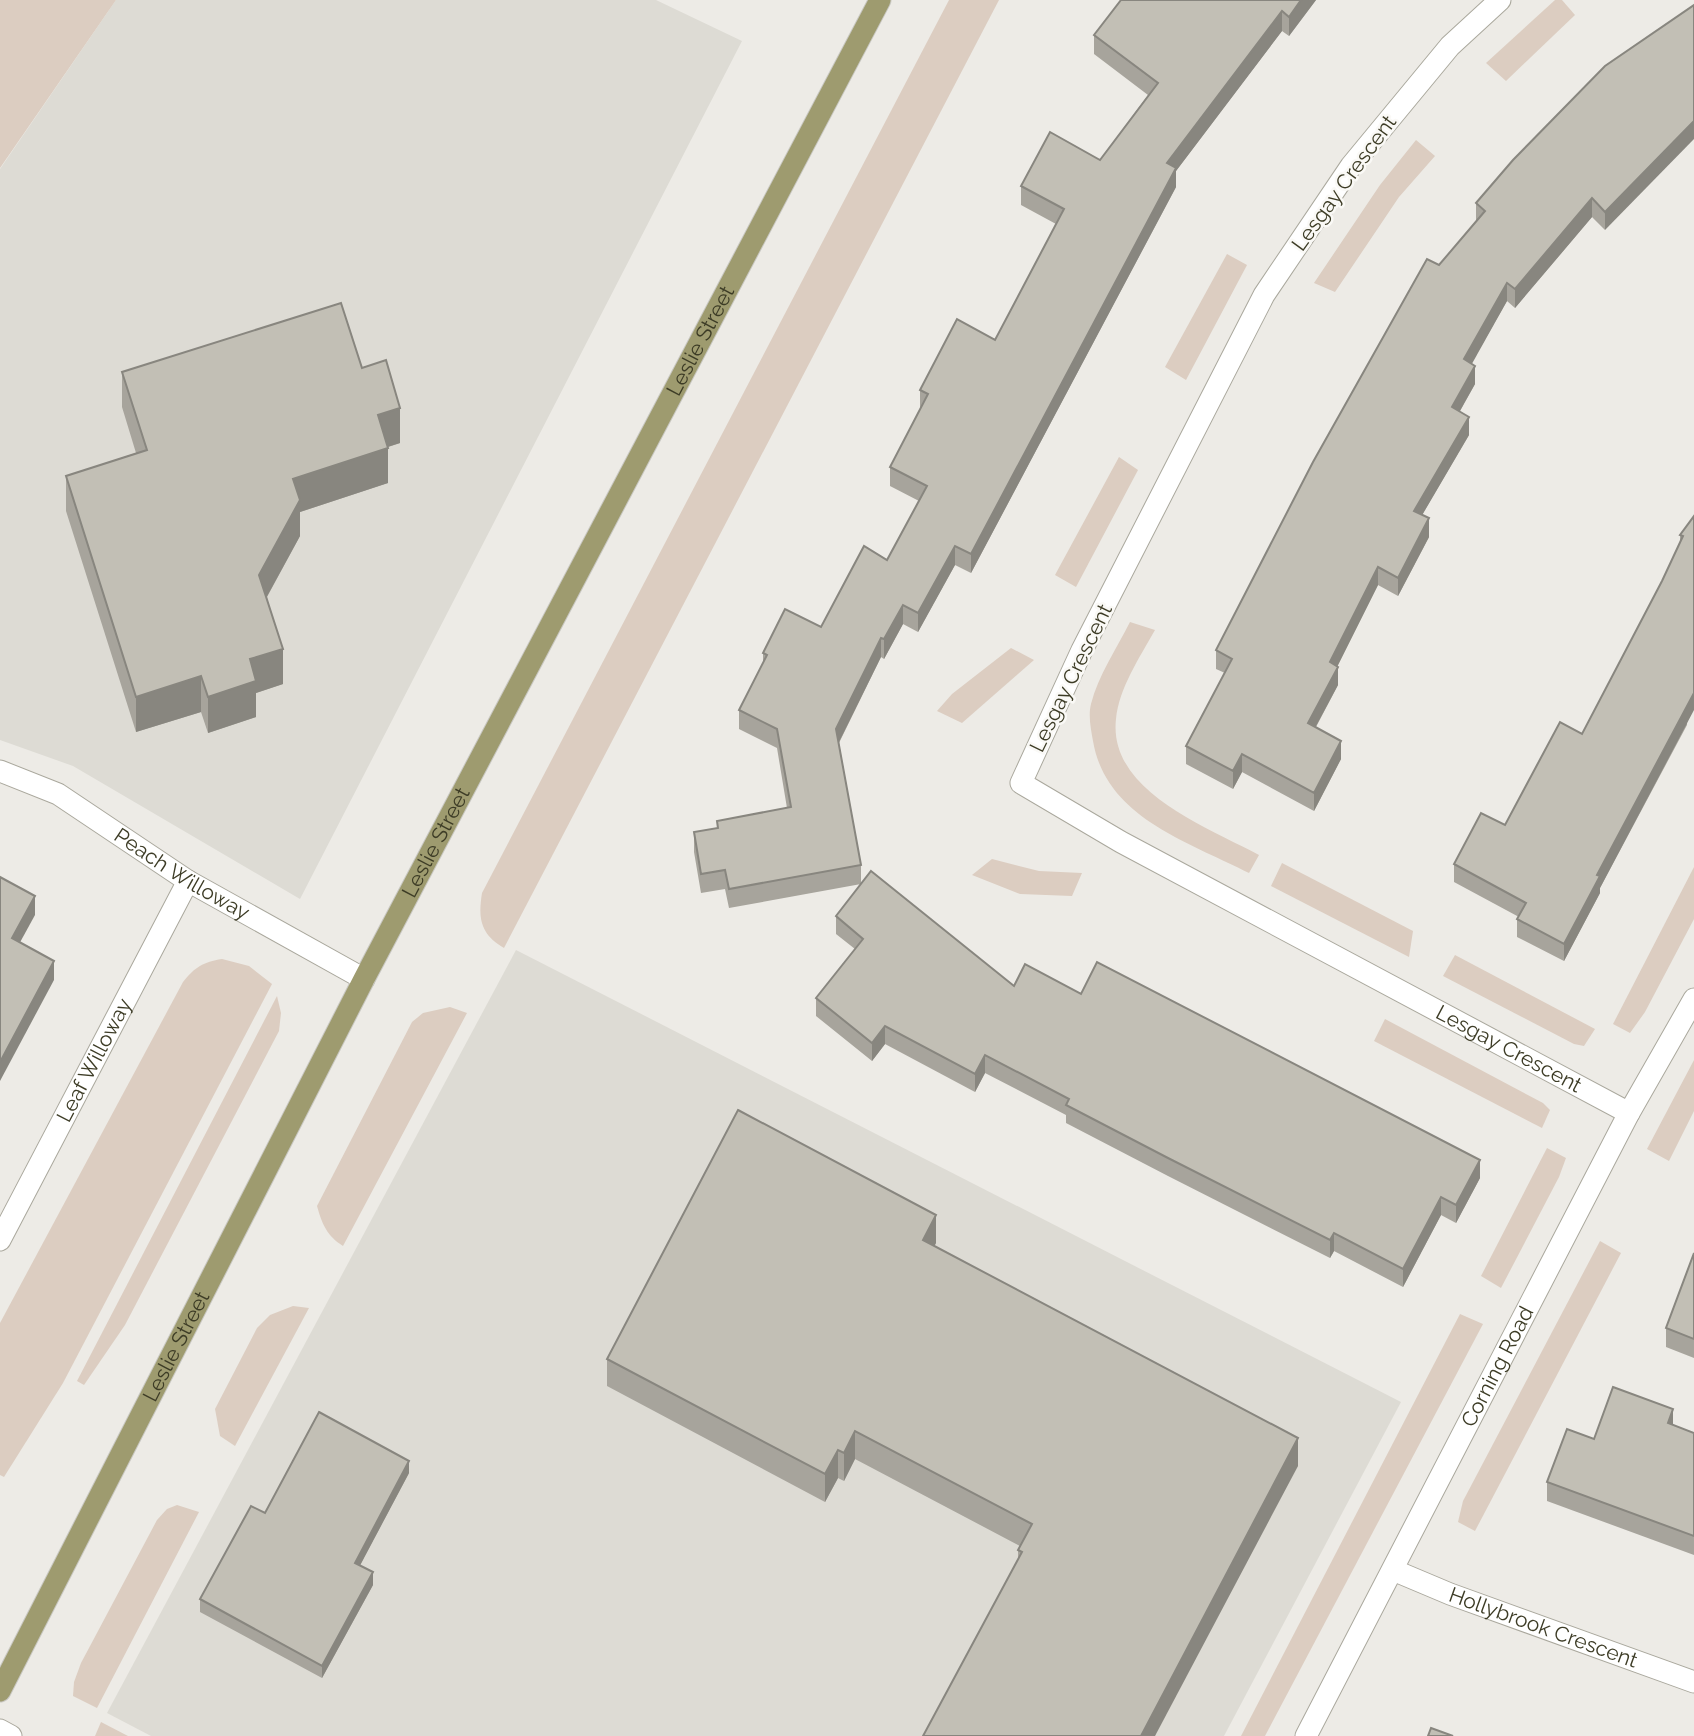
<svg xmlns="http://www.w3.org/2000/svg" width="1694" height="1736" viewBox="0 0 1694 1736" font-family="Raleway,sans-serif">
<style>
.built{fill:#dddbd4}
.green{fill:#dccdc1}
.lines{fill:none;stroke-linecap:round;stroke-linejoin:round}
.minor-casing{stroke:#aaa89d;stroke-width:23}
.major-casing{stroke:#c9c8c2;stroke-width:23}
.minor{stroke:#fff;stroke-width:21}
.major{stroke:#9e9b6f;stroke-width:21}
.wall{fill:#a7a49c}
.shaded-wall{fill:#88867f}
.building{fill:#c2bfb5;stroke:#88867f;stroke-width:2}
.labels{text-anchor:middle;stroke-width:5;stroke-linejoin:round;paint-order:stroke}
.street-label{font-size:21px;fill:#3d3c26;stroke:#faf9f6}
</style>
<rect width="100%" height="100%" fill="#edebe6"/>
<!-- built -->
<g class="built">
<path d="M116 0H656L742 41 300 899 73 766 0 740V169Z"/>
<path d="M516 950 1401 1402 1224 1736H151L107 1713Z"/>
</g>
<!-- green -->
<g class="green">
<path d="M0 0H116L0 168Z"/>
<path d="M949 0H999L504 948C480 934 478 918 482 893Z"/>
<path d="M1555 0H1562L1575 15 1506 81 1486 63Z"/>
<path d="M1416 140 1435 156 1399 197 1335 292 1314 283 1380 185Z"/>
<path d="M1227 254 1247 265 1186 380 1165 367Z"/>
<path d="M1119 457 1138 470 1076 587 1055 575Z"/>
<path d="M1130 622 1155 630C1140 657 1119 688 1116 719 1108 791 1207 827 1259 855L1249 873C1189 842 1106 818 1093 741 1091 730 1088 716 1091 704 1098 676 1117 648 1130 622Z"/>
<path d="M1011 648 1034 660 962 723 937 711 952 694Z"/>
<path d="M992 859 1039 871 1082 873 1072 896 1020 894 972 875Z"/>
<path d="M1282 863 1413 931 1409 957 1271 886Z"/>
<path d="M1694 867V919L1645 1012 1630 1033 1613 1024Z"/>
<path d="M1455 955 1595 1029 1584 1046 1574 1044 1443 976Z"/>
<path d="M222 959 249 966 272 984 63 1383 4 1477 0 1475V1323L183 982C195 967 203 962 222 959Z"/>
<path d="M277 996 281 1013 279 1031 125 1325 84 1385 77 1381Z"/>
<path d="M450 1007 467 1013 343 1246C327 1236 322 1224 317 1206L412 1022 423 1013Z"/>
<path d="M1385 1019 1543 1103 1550 1110 1542 1128 1374 1041Z"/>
<path d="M1694 1060V1111L1669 1161 1647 1149Z"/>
<path d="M1547 1148 1566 1158 1559 1177 1501 1288 1481 1276Z"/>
<path d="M1600 1241 1621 1253 1475 1531 1458 1522 1463 1501Z"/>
<path d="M293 1306 309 1308 235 1446 220 1436 215 1409 257 1328 270 1315Z"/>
<path d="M1460 1314 1483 1324 1265 1736H1241Z"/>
<path d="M177 1505 199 1512 97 1708 73 1696 74 1682 81 1663 157 1520 167 1509Z"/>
<path d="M101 1722 128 1736H95Z"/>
</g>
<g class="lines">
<!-- minor casing -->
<g class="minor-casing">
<g id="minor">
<path id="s1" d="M1500 0 1450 46 1351 166 1264 295 1082 650 1021 783 1121 842 1629 1113"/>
<path id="s2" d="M0 771 58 794 188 881 364 979"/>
<path id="s3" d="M0 1240 188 881"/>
<path id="s4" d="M1393 1570 1450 1594 1694 1682"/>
<path d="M0 1730 11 1736"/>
<path id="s5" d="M1306 1736 1629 1113 1694 999"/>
</g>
</g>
<!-- major casing -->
<g class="major-casing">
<g id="major">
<path id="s6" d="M0 1691 364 979 880 0"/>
</g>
</g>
<!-- minor -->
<use href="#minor" class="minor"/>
<!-- major -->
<use href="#major" class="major"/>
</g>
<!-- wall -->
<g class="wall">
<path d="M1159 0H1316L1289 36 1282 31 1176 171V187L971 573 955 565 918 632 903 624 884 659 881 657 839 743 861 865V884L1014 986 1081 994 1480 1178 1456 1223 1441 1215 1403 1287 1334 1251 1330 1258 1168 1176 1066 1123V1115L985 1073 975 1092 885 1044 872 1061 816 1016V998L855 949 836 934V916L861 884 729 908 725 889 701 893 694 852V832L717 828V821L787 808 777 748 739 729V710L763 663V653L821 627 887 560 919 501 890 486V467L920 409V390L995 340 1056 224 1021 205V186L1100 160 1148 95 1094 54V35Z"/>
<path d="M1605 66V230L1592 217 1515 308 1507 301 1471 364 1475 384 1460 411 1469 435 1422 515 1429 537 1398 596 1378 585 1337 667 1338 685 1316 727 1341 759 1314 811 1242 772 1233 789 1186 764V746L1225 673 1216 669V650L1439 265 1476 222V203Z"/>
<path d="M362 368 400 443 388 447V483L300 512V536L267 597 283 684 256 693V717L208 733 201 712 136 732 66 511V476L136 453 122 407V372Z"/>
<path d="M1694 516 1687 725 1600 888V893L1564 961 1517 937V919L1519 917 1454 882V864L1505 825 1582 734 1662 581 1680 543V535Z"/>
<path d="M936 1243 934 1246 1298 1466 1018 1560V1550L1020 1546 855 1459 844 1481 838 1478 825 1502 607 1386V1359Z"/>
<path d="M1694 1253V1358L1666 1347V1328Z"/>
<path d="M1673 1425 1694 1433V1555L1547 1501V1482Z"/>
<path d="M409 1473 360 1565 373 1585 322 1678 200 1612V1599L265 1513Z"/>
</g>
<!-- shaded-wall -->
<g class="shaded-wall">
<path d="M1301 0H1316L1289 36V17Z"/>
<path d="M1282 11V31L1176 171V187L971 573V554L1167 163Z"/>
<path d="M1694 121V139L1605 230V212Z"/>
<path d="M1592 198V217L1515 308V289Z"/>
<path d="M1507 283V301L1464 378V359Z"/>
<path d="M1475 366V384L1452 425V407Z"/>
<path d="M400 408V443L378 450V415Z"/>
<path d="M1469 417V435L1414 529V511Z"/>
<path d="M388 448V483L300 512V536L259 611V575L293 479Z"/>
<path d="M1429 518V537L1398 596V578Z"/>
<path d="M955 546V565L918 632V613Z"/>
<path d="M1378 567V585L1330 681V662Z"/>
<path d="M903 605V624L884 659V639Z"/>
<path d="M881 638V657L836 748V729Z"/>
<path d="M283 649V684L256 693V717L208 733V697L250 659Z"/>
<path d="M1338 667V685L1308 741V723Z"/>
<path d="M201 676V712L136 732V697Z"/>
<path d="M1694 693V710L1600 888V893L1564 961V944L1597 875Z"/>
<path d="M1341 741V759L1314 811V793Z"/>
<path d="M1242 754V772L1233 789V771Z"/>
<path d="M35 896V915L12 957V938Z"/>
<path d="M54 961V980L0 1081V1062Z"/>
<path d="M885 1026V1044L872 1061V1043Z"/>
<path d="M985 1055V1073L975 1092V1074Z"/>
<path d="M1480 1160V1178L1456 1223V1205Z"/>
<path d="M1441 1197V1215L1403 1287V1269Z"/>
<path d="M936 1215V1243L923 1268V1240Z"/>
<path d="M1334 1233V1251L1330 1258V1240Z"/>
<path d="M1673 1409V1428L1668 1423Z"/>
<path d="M855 1431V1459L844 1481V1453Z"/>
<path d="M1298 1438V1466L1155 1736H1141Z"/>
<path d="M838 1450V1478L825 1502V1474Z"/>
<path d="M409 1461V1473L355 1575V1563Z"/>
<path d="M373 1572V1585L322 1678V1666Z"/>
</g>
<!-- building -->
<g class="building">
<path d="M1121 0H1301L1289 17 1282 11 1167 163 1176 168 971 554 955 546 918 613 903 605 884 639 881 638 836 729 861 865 729 889 725 870 701 874 694 832 718 828 717 821 791 807 777 729 739 710 767 655 763 653 785 609 821 627 864 546 887 560 927 486 890 467 928 394 920 390 957 319 995 340 1064 209 1021 186 1050 132 1100 160 1158 83 1094 35Z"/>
<path d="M1694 5V121L1605 212 1592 198 1515 289 1507 283 1464 359 1475 366 1452 407 1469 417 1414 511 1429 518 1398 578 1378 567 1330 662 1338 667 1308 723 1341 741 1314 793 1242 754 1233 771 1186 746 1232 659 1216 650 1313 462 1427 259 1439 265 1485 211 1476 203 1513 160 1605 66Z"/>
<path d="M341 303 362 368 386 360 400 408 378 415 388 448 293 479 300 500 259 575 283 649 250 659 256 681 208 697 201 676 136 697 66 476 147 450 122 372Z"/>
<path d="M1694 516V693L1597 875 1600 876 1564 944 1517 919 1526 903 1454 864 1481 813 1505 825 1560 722 1582 734 1662 581 1683 536 1680 535Z"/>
<path d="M871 871 1014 986 1025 964 1081 994 1097 962 1480 1160 1456 1205 1441 1197 1403 1269 1334 1233 1330 1240 1168 1158 1066 1105 1069 1099 985 1055 975 1074 885 1026 872 1043 816 998 863 939 836 916Z"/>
<path d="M0 877 35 896 12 938 54 961 0 1062Z"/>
<path d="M738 1110 936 1215 923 1240 1298 1438 1141 1736H923L1022 1552 1018 1550 1032 1524 855 1431 844 1453 838 1450 825 1474 607 1359Z"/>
<path d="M1694 1253V1339L1666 1328Z"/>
<path d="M1613 1387 1673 1409 1668 1423 1694 1433V1536L1547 1482 1567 1429 1594 1439Z"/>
<path d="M319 1412 409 1461 355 1563 373 1572 322 1666 200 1599 251 1506 265 1513Z"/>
<path d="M1431 1728 1453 1736H1428Z"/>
</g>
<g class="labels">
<!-- street labels -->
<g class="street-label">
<text transform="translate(1344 183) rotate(-54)" y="7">Lesgay Crescent</text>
<text dy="7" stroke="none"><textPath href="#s6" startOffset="1521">Leslie Street</textPath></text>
<text transform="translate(1071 678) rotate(-64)" y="7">Lesgay Crescent</text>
<text dy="7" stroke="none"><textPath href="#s6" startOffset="954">Leslie Street</textPath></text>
<text dy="7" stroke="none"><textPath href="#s2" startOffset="210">Peach Willoway</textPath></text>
<text dy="7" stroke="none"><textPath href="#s1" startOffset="1480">Lesgay Crescent</textPath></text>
<text dy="7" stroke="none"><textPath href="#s3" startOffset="203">Leaf Willoway</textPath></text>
<text dy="7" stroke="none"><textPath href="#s6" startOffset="387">Leslie Street</textPath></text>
<text dy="7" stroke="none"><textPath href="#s5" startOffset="416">Corning Road</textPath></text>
<text dy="7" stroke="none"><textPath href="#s4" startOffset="161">Hollybrook Crescent</textPath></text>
</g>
</g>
</svg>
